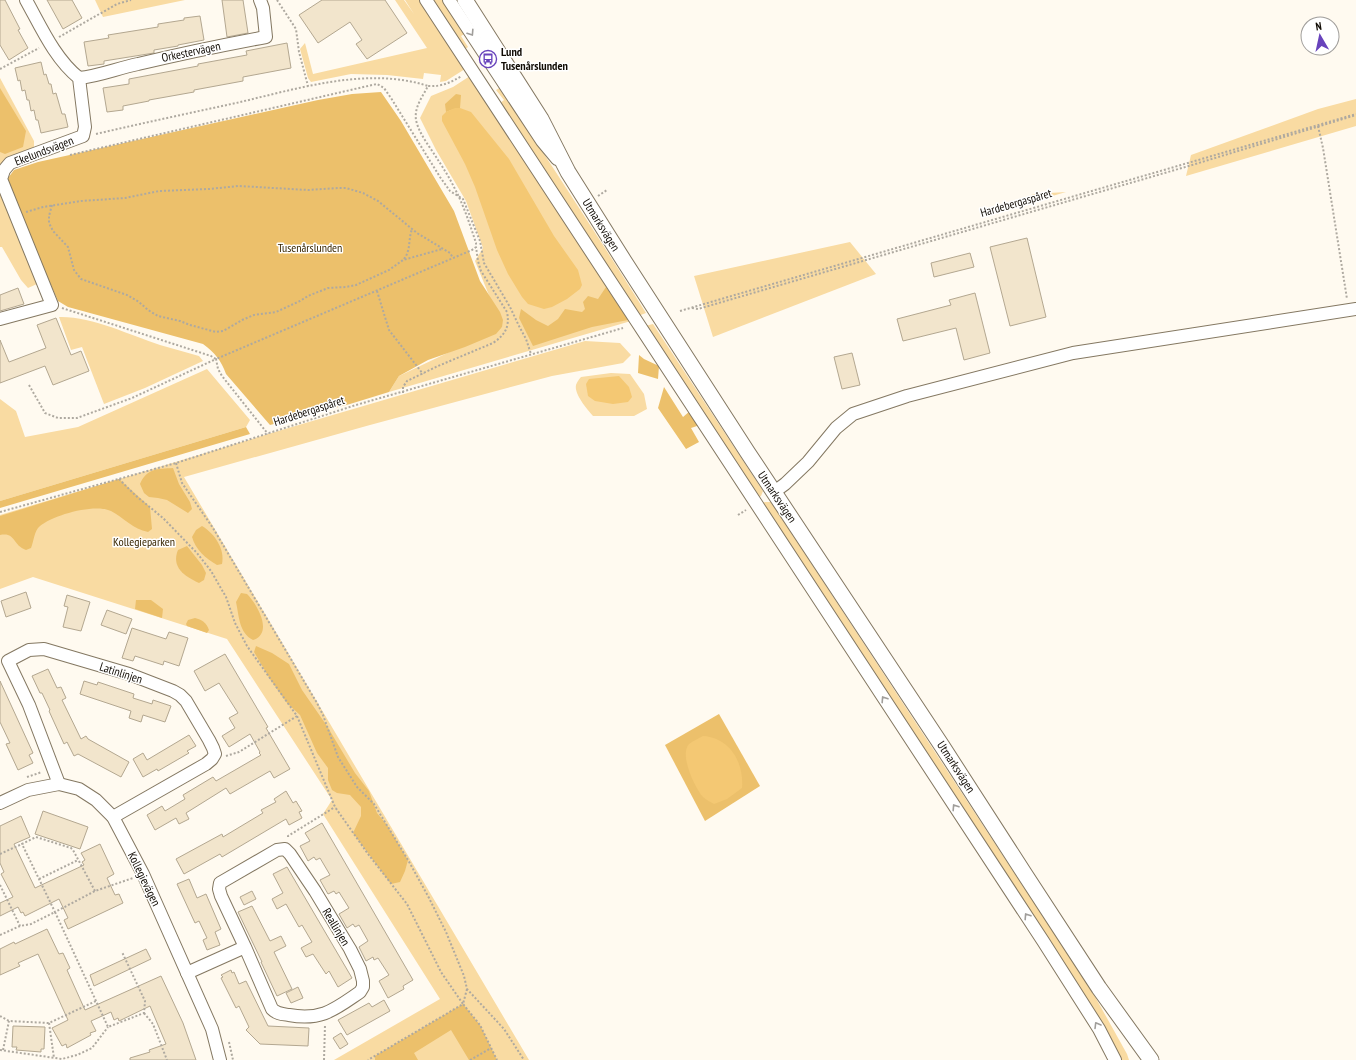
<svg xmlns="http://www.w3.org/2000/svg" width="1356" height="1060" viewBox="0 0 1356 1060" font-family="'PT Sans Narrow',sans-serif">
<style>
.green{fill:#f9dba2}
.forest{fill:#ecc06b}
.water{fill:#f4c873}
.building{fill:#f2e5cc;stroke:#b3a790}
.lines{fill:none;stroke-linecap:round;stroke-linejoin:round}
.minor-casing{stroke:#847862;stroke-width:14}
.major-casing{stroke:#847862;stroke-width:17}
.path{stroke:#aea9a0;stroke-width:2;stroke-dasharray:2 2;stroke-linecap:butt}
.minor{stroke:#fff;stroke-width:12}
.major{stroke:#fff;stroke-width:15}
.oneway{stroke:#a09e9b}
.labels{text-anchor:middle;stroke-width:3;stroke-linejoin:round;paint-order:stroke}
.street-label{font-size:12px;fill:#110c05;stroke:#fff}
.poi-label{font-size:12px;font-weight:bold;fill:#110c05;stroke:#fff;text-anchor:start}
.park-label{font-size:12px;fill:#382600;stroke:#fff}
</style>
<rect width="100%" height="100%" fill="#fffaf0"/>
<!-- green -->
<g class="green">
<path d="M95 0H185L103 17Z"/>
<path d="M395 0H404L414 14 405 0H420L465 69 446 81 440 82 441 75 424 73 423 79 387 75 351 74 311 82 308 78 300 49 305 43 313 74 427 48Z"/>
<path d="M431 0H443L466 33 461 36 468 47 464 50Z"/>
<path d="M470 76 631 321 389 392 399 376 502 327 475 261 483 248 466 201 436 150 420 118 431 96 453 87Z"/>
<path d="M0 78 34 141V147L0 164Z"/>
<path d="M501 87C549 163 599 237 646 313L638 316 499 104 504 100 496 90Z"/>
<path d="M1356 99V126L1186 176 1191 155 1318 109Z"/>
<path d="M1066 192 1007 209 1033 194Z"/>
<path d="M0 193 37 284 28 288 21 280 2 247H0Z"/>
<path d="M850 242 876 274 713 337 694 276Z"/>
<path d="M59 317C91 316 130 335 160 345 173 349 186 352 199 356L203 361 145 388 104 404 82 347 71 350Z"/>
<path d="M653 324 763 491 761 496 757 498 645 326Z"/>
<path d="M585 341 620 343 631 355 623 363 552 376 370 425 184 477 529 1060H334L440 999 323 814 332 800 227 639 33 577 0 589V515L268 434Z"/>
<path d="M207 369 250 420 246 427 0 501V399L16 411 25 437 78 427Z"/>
<path d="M611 373 630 374 644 394 647 409 634 416H593C587 409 574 394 576 385 577 382 579 379 581 377Z"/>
<path d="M765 502H771L1093 993 1127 1054 1129 1060H1119L760 504Z"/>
</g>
<!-- forest -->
<g class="forest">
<path d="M0 88 26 131 23 147 5 154 0 152Z"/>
<path d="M381 92 401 121 454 211 480 281 500 312 503 320 502 327 496 334 465 347 428 360 399 376 389 392 350 404 270 425 226 374C221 360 215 353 203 344L68 307 58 301 9 190 8 178 14 170 38 162 318 100 352 94Z"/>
<path d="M456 94 461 95 460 108 451 110 446 112 445 104Z"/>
<path d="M606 287 628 320 592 327 533 346 519 318 521 309 536 320 548 326 558 319 565 309 582 312 585 309 583 302 588 296 598 299Z"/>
<path d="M639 355 644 359 659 366 658 379 638 373Z"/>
<path d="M664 387 683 417 690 411 700 425 691 428 699 442 686 449 658 408Z"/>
<path d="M246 427 250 434 0 508V501Z"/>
<path d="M173 468 179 484 190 502 192 509 188 513 167 500 158 498 149 497 144 493 140 484C147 468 157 469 173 468Z"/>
<path d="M119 479 150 507 152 529 148 532C133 529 124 518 111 511 95 503 53 515 40 526 34 531 34 541 31 548L26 550C12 545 16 532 0 535V516Z"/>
<path d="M202 526C215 534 225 549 222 564L217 565C205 558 196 550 192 537L196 530Z"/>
<path d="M187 546 202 565 206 573 204 580 199 583C184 576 171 567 178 550Z"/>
<path d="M241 593 247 594C257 604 274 633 253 640 239 633 239 616 236 602Z"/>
<path d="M136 600H151L163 609 162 618 135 609Z"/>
<path d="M195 618C202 620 206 622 209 630L207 633 187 626 186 624 188 620Z"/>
<path d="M256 646 272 653 289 664 302 690 327 726 355 773 369 791 377 813 387 825 408 860 405 871 400 882 391 884 353 833 361 816V807L350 795 337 793 332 790 328 780V768L317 753 300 715 287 703 270 679 254 652Z"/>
<path d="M719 714 760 786 705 821 665 745Z"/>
<path d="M463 1004 480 1025 497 1060H469L451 1030 414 1053 418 1060H375V1056Z"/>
</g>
<!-- water -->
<g class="water">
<path d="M455 108H460L471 112 509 159 554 236 578 270 582 285 580 289 567 299 552 307 544 309 528 304 522 297 508 274 497 250 475 187 465 164 442 121V116L446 112Z"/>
<path d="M619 376 629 387 632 397 628 402 613 404 595 401 588 396 586 384 589 379Z"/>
<path d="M703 736C730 738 744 762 742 788L727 799 714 804C711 802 706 800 703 797 695 788 679 755 689 744 693 741 699 738 703 736Z"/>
</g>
<!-- building -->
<g class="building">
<path d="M0 0H5L20 29 18 30 28 48 9 60 0 45Z"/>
<path d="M47 0H72L82 18 63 29Z"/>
<path d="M222 0H243L248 33 227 37Z"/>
<path d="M322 0H385L407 33 367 59 356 44 362 40 350 22 318 43 299 15Z"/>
<path d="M200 16 204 40 178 45V46L154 50V53L104 61V64L88 66 84 42 109 38 108 35 158 27V24L184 20V18Z"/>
<path d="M287 43 291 68 243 77V81L194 90V92L149 100V101L123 106V110L107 112 103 88 129 84V79L198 66V64L247 55 246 51Z"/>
<path d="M41 62 44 75 46 74 49 84H51L53 94 56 93 62 114H65L68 127 41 133 38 120H36L34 110 31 111 29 100H27L25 90 22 91 20 80 18 81 15 68Z"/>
<path d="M1027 238 1046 317 1010 326 990 247Z"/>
<path d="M970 253 974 267 934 277 931 263Z"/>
<path d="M18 288 24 304 0 311V295Z"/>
<path d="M975 293 990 353 964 360 956 328 903 341 897 319 951 305 949 300Z"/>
<path d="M56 318 71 355 81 351 89 371 53 385 45 366 0 383V340L9 362 46 348 37 325Z"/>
<path d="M852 353 860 385 842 389 834 357Z"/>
<path d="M26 592 31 608 6 617 1 601Z"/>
<path d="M67 595 90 602 81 631 63 627 68 607 64 606Z"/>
<path d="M107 610 132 619 126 634 101 625Z"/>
<path d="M132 628 166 639 169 632 188 638 179 666 164 661 163 665 135 656 133 661 122 658Z"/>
<path d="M225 654 268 727 266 728 290 769 274 778 270 771 230 794 226 788 186 813 189 819 179 824 176 818 155 830 147 815 162 806 165 811 185 799 183 795 213 777 216 781 261 755 259 753 260 752 250 734 229 747 222 736 235 728 229 718 238 713 219 683 205 691 194 671Z"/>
<path d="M48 669 57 688 61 687 66 698 62 700 81 739 86 736 88 739 129 762 121 777 78 754 74 756 67 742 64 744 49 711 50 710 42 693H40L32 676Z"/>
<path d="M0 681 33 753 29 755 33 763 18 770 6 744 10 743 0 722Z"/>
<path d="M84 681 97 685 98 682 134 694 133 698 152 704 153 700 171 706 165 722 143 715 141 722 129 718 131 711 80 694Z"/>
<path d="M189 735 196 746 187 751 189 753 158 771 157 769 143 777 133 759 143 753 147 760Z"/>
<path d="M286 791 293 803 296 801 302 811 299 812 302 818 289 825 286 819 222 857 220 854 184 874 176 859 222 834 223 837 263 813 261 810 276 802 274 799Z"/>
<path d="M43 811 88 827 80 849 35 834Z"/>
<path d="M21 816 30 837 14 844 35 888 84 865 82 862 85 860 81 853 100 844 114 874 107 878 115 895 119 894 123 903 68 929 64 920 68 918 59 899 25 916 23 912 21 913 18 907 0 916V903L13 897 1 874 4 872 0 863V826Z"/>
<path d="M322 823 413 980 403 986 404 989 388 998 379 981 389 975 378 958 374 960 373 957 366 961 359 947 368 941 359 925 355 927 353 924 347 928 339 914 349 908 339 892 336 894 334 891 328 894 320 880 330 875 320 858 316 860 314 857 308 861 300 846 310 841 305 833Z"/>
<path d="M287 867 352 978 338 987 329 971 326 974 313 954 306 957 301 948 312 942 302 925 299 927 286 904 277 909 272 899 283 893 273 874Z"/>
<path d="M189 879 197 898 206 894 221 929 215 932 220 945 207 950 203 940 207 938 199 921 195 923 177 884Z"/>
<path d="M252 891 256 899 244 905 240 897Z"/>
<path d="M252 906 270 941 281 936 286 946 274 952 292 989 277 996 261 962H262L238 912Z"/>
<path d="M47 929 59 954 63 953 70 968 67 970 85 1010 161 976 183 1023 196 1060H130V1058L150 1052 149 1050 166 1044 150 1006 119 1021 118 1018 114 1020 111 1012 91 1021 96 1031 90 1033 91 1035 67 1048 66 1044 62 1046 52 1028 68 1020 38 954 18 963 20 966 0 975V949L14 942 15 944Z"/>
<path d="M146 949 151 959 94 986 90 975Z"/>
<path d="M231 970 232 973 234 972 239 984 246 981 268 1026 309 1028 308 1046 260 1044 246 1030 249 1027 239 1006 236 1008 221 978 223 977 221 975Z"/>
<path d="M298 987 303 998 291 1003 286 993Z"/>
<path d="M384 1000 390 1011 347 1035 338 1020 369 1003 372 1007Z"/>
<path d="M13 1026 45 1027 44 1049H41V1052L16 1050 17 1047H12Z"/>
<path d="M341 1033 348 1044 340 1049 333 1038Z"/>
</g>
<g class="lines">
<!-- minor casing -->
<g class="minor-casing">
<g id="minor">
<path d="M426 0 1043 941 1099 1029 1115 1060"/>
<path d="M449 0 542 141 557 159"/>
<path d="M79 78C99 76 118 68 138 64 180 54 223 45 266 37L263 8 260 0"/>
<path d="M0 319 52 305 1 179 4 170 10 163 83 136 85 127 79 78C55 59 41 27 26 0"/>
<path d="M774 492 785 484 808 462 836 428 853 414 907 396 1073 353 1356 309"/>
<path d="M59 784 29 705 8 661 29 650 44 649 129 674 173 691 180 695 186 701 209 740 213 748 215 754 212 759 206 764 113 817"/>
<path d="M0 803 28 790 59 784 79 789 96 800 113 817 143 874 212 1029 220 1060"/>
<path d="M187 973 245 947 221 896 219 889 220 883 277 850 285 849 290 854 315 891 350 949 360 969 363 981V987L360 992C335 1009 322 1021 289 1015 282 1014 277 1014 272 1009L245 947"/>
</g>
</g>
<!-- major casing -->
<g class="major-casing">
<path id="major" d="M465 0 541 119 568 172 624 261 748 453 942 746 1024 873 1099 988 1151 1060"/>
</g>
<!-- path -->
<g class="path">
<path d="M277 0 296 29 299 52 308 86"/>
<path d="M59 37 117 4 131 0"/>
<path d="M0 69 39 48"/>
<path d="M1318 126 1323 148 1347 299"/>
<path d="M96 134C143 123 190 113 236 103 297 89 367 66 428 86"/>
<path d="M70 155 372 85 377 84 384 88 391 98 404 119 440 177 450 191 463 199 480 241 484 263 510 307 519 326 526 339 531 354"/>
<path d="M598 196 607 190"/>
<path d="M52 205 49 216V223L53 231 68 247 74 270 81 279 127 295 139 302 148 310 158 316 180 321 190 325 216 332 223 331 242 320 254 315 276 312 300 301 308 296 328 288 346 287 356 285 389 270 403 260 442 249"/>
<path d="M26 212 43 207 81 201 125 198 159 191 209 189 239 186 308 190 338 188H346L363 193 378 201 417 233 450 253 453 258"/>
<path d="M404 259C411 250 408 240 412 229"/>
<path d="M377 291 389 330 423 374"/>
<path d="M62 308 211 356 216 359 472 250 476 247V243C470 225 464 206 455 189 450 179 444 169 438 160 430 147 419 134 416 120 414 107 423 96 428 86 442 87 451 82 462 76"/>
<path d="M692 308 698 309 1192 165 1356 115"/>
<path d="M680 311 1356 114"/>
<path d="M29 385 45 413 58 418H77L132 398 216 359 218 369 222 376 268 434"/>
<path d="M403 393V387L407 381 438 366 493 343C505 335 510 327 507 312L481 271 478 261 476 247"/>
<path d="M176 463 182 483 213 528 317 703 323 715 338 757 357 787 374 804 408 860 429 898 446 932 464 976 467 989 504 1029 524 1060"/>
<path d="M119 479 135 495 163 518 197 553 211 571 226 597 235 623 247 646 297 716 335 807 368 854 407 904 441 972 463 1004 368 1060"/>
<path d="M0 512 176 463 356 405 623 328"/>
<path d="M738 515 746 510"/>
<path d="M226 756 239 752 297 716"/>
<path d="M27 777 42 772"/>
<path d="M288 837V836L335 807"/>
<path d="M0 854 22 844"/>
<path d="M39 879 78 860"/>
<path d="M0 885 20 926"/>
<path d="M95 891 73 850 71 848 36 837 22 844 55 912 95 891 133 878"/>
<path d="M0 935 20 926 31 924 55 912 108 1027 144 1013 145 1001 122 952"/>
<path d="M467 989 463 1004 480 1025 497 1060"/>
<path d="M144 1013 153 1024 167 1060"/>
<path d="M0 1016 9 1021 49 1023 96 1001"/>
<path d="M49 1023 54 1058"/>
<path d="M229 1042 233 1060"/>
<path d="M0 1050 62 1059 77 1055 92 1048 108 1027"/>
<path d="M3 1050 9 1021"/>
<path d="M324 1060 325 1025"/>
<path d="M470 1060 491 1048"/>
</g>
<!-- minor -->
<use href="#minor" class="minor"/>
<!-- major -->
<use href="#major" class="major"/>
</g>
<!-- one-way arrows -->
<defs><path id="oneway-chevron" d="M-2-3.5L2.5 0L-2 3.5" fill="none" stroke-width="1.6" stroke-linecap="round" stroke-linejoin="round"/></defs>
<g class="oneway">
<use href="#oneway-chevron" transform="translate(471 33) rotate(57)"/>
<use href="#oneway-chevron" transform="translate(884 699) rotate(-123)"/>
<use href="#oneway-chevron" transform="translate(955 807) rotate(-123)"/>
<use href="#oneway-chevron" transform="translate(1027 916) rotate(-123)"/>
<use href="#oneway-chevron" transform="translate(1097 1025) rotate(-121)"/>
</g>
<!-- icons -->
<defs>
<g id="bus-ring" transform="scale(0.9)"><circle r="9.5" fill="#fff" stroke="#6843bc" stroke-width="1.5"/><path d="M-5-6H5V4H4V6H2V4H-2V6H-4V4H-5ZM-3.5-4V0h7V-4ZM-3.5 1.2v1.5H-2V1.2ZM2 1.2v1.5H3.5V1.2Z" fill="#6843bc"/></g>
</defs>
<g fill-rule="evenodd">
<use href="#bus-ring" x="488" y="59"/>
</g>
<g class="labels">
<!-- street labels -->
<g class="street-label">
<text transform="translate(191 52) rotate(-12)" y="4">Orkestervägen</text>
<text transform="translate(44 151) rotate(-21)" y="4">Ekelundsvägen</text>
<text transform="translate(1016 203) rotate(-16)" y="4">Hardebergaspåret</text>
<text transform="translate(601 225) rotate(58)" y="4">Utmarksvägen</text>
<text transform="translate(309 411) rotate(-18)" y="4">Hardebergaspåret</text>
<text transform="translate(777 497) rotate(56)" y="4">Utmarksvägen</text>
<text transform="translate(121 673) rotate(18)" y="4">Latinlinjen</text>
<text transform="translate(956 767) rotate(57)" y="4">Utmarksvägen</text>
<text transform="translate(144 879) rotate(64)" y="4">Kollegievägen</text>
<text transform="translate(336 927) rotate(59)" y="4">Reallinjen</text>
</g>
<!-- poi labels -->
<g class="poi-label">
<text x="501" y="56">Lund<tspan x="501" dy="14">Tusenårslunden</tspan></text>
</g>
<!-- park labels -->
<g class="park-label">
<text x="310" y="252">Tusenårslunden</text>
<text x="144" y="546">Kollegieparken</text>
</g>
</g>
<!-- north arrow -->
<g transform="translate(1320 36) rotate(351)"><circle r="19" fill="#ffffff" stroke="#a09e9b"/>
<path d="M0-3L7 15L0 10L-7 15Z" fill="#6843bc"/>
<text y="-6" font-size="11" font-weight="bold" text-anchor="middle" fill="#110c05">N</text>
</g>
</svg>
